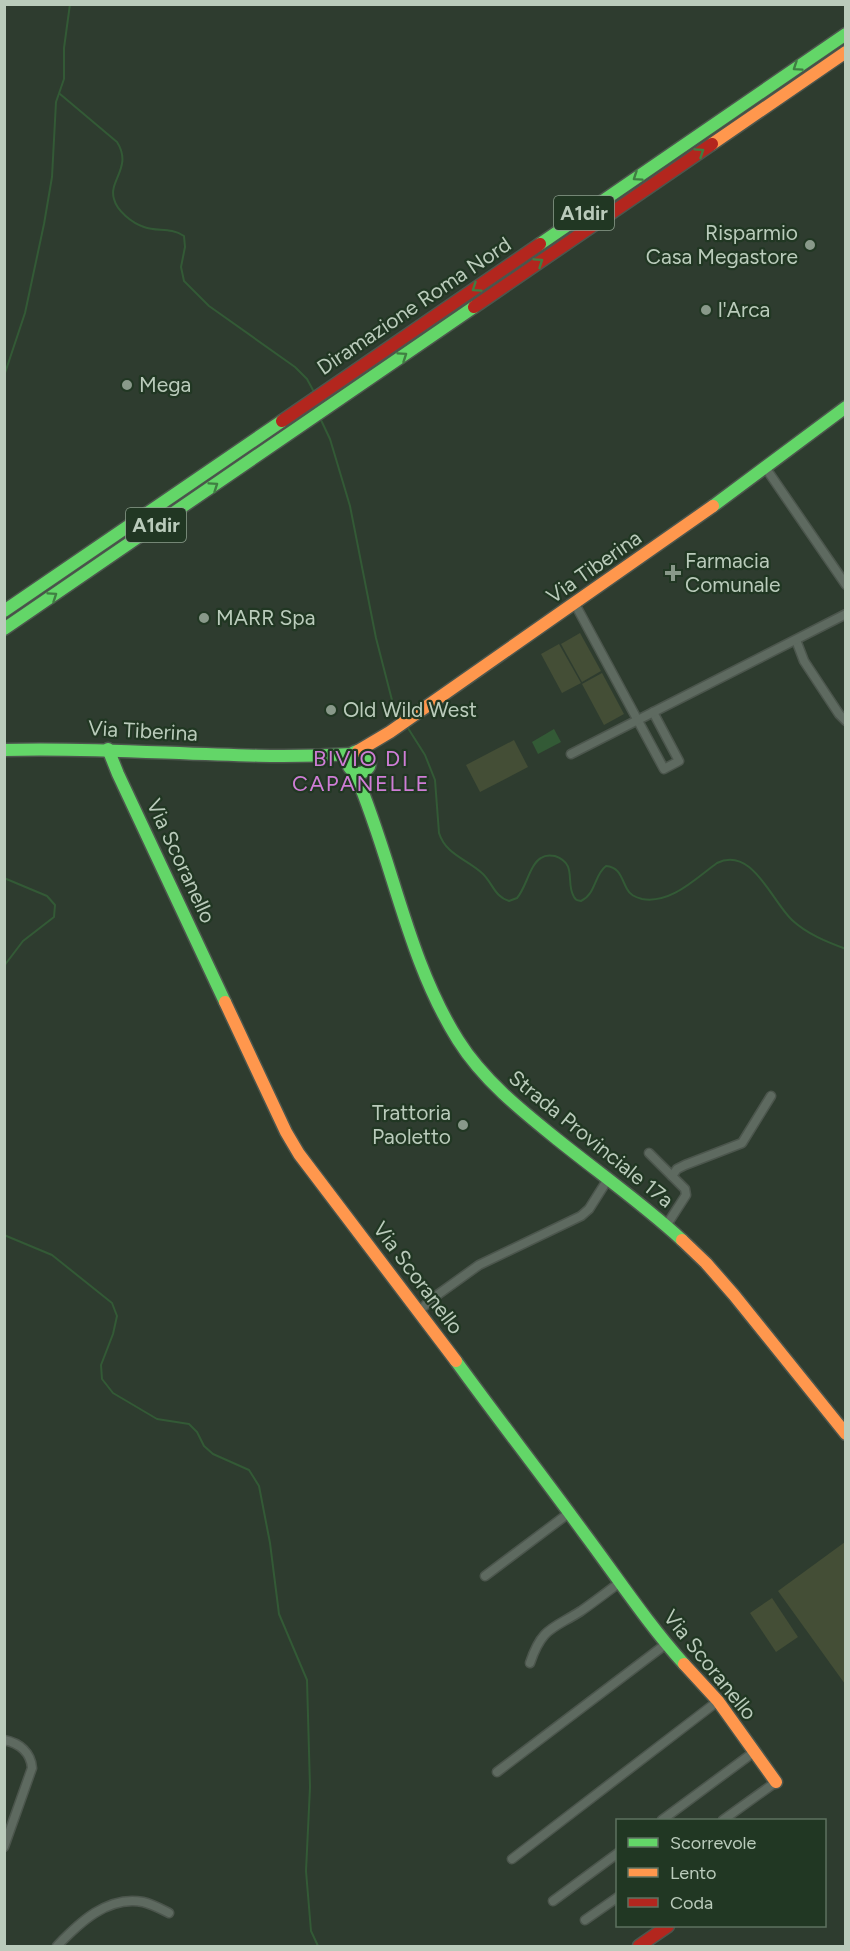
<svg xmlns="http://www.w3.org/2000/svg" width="850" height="1951" viewBox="0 0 850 1951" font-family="Figtree,sans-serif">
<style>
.green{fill:#444e36}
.water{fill:#335a36}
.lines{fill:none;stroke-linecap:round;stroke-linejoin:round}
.stream{stroke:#335a36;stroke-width:2}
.street-casing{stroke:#4c564d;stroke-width:11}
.fast-casing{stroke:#4c564d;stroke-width:15}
.slow-casing{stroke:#4c564d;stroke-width:15}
.jam-casing{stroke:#4c564d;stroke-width:15}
.street{stroke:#5e6a60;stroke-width:8}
.fast{stroke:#63d668;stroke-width:12}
.slow{stroke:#ff974d;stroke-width:12}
.jam{stroke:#b3261e;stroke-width:12}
.oneway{stroke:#3f7f42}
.poi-dot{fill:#89998a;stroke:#213723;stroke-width:2}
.labels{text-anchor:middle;stroke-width:4.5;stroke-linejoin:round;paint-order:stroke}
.shield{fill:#213723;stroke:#8c9f8d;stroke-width:1.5}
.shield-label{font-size:20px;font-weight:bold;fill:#bacbbb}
.poi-label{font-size:21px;fill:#bacbbb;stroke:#213723;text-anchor:start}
.street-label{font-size:21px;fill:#bacbbb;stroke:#213723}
.neighbourhood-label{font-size:22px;letter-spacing:1.5px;fill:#cf7dd6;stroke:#213723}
</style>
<rect width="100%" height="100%" fill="#2e3c2f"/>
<!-- green -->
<g class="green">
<path d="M580 633 601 671 582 682 561 644Z"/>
<path d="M559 644 581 683 562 693 541 654Z"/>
<path d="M602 673 624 714 604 725 582 684Z"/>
<path d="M514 740 528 767 480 792 466 765Z"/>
<path d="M845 1542V1684L778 1591Z"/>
<path d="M772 1598 798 1637 776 1652 750 1613Z"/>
</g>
<!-- water -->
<path class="water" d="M554 729 561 742 538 754 532 742Z"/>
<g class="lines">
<!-- stream -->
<g class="stream">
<path d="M60 94 117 142C133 167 108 181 114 199 117 211 132 223 144 227 158 232 170 227 184 236L185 247 181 267 184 281 209 306 295 367 307 379 314 392"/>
<path d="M4 376 25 313 44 224 52 177 56 102 64 79V48L70 4"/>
<path d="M320 418 330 439 350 506 376 638 393 704 401 718"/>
<path d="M406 725 425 755 435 780 439 833C446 855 467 859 483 874 493 884 495 897 509 901L517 898C526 888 530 864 541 858 545 855 550 855 555 856 578 864 565 883 574 897 576 901 577 900 581 901 596 894 594 875 606 866 620 867 621 878 627 889 630 895 635 897 642 899 671 904 695 879 717 863 752 846 771 900 792 920 807 934 827 942 846 949"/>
<path d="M4 878 47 896 55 905 54 917 23 941 4 966"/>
<path d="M4 1235 52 1255 112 1303 117 1316 113 1334 101 1365 102 1379 113 1393 157 1419 189 1424 197 1432 204 1446 213 1454 249 1470 259 1486 270 1543 279 1614 307 1680 310 1787 306 1871 311 1931 318 1946"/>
</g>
<!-- street casing -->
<g class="street-casing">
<g id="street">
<path d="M765 467 846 585"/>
<path d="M575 604 664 769 679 761 653 712"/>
<path d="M796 640 804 661 839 714 846 721"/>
<path d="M571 754 846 614"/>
<path d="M649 1153 672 1176"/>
<path d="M666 1226 686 1195 685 1189 672 1176 677 1169 685 1165 742 1143 771 1096"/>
<path d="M419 1311 433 1298 479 1265 581 1216 589 1209 608 1179"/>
<path d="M485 1576 569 1513"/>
<path d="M530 1663C542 1627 553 1629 581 1611 594 1602 607 1592 619 1583"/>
<path d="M4 1740C20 1743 31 1753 32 1768L4 1847"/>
<path d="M497 1772 666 1644"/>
<path d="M662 1820 754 1752"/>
<path d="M723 1820 776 1782"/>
<path d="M512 1859 718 1701"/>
<path d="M553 1901 618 1853"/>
<path d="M585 1920 618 1897"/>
<path d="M57 1946C79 1923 108 1895 143 1902 152 1904 161 1909 169 1913"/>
</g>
</g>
<!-- fast casing -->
<g class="fast-casing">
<g id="fast">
<path d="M540 244 846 34"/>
<path d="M713 506 846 407"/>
<path d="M4 611 282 421"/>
<path d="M4 629 474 307"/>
<path d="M108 749 118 774 225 1002"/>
<path d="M4 750C120 746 235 761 351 754"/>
<circle cx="359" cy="762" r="11"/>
<path d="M355 773C393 861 407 959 458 1040 483 1080 522 1111 558 1140 599 1173 643 1204 682 1240"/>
<path d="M456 1361C498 1419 542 1475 584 1533 617 1577 647 1623 684 1664"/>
</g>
</g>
<!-- slow casing -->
<g class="slow-casing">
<g id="slow">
<path d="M712 144 846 52"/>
<path d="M358 751 390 732 713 506"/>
<path d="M225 1002 286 1132 299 1154 456 1361"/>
<path d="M682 1240 706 1263 734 1295 846 1434"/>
<path d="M684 1664 718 1701 776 1782"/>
</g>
</g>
<!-- jam casing -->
<g class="jam-casing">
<g id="jam">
<path d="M474 307 712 144"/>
<path d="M282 421 540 244"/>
<path d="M639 1946 668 1926"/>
</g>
</g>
<!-- street -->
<use href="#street" class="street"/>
<!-- fast -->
<use href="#fast" class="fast"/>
<!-- slow -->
<use href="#slow" class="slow"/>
<!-- jam -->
<use href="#jam" class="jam"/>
</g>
<!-- one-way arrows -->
<defs><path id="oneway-chevron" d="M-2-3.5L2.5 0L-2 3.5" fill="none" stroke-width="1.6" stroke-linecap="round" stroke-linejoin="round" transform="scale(1.5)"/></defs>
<g class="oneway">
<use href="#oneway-chevron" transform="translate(797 67) rotate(146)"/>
<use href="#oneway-chevron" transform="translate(700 152) rotate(-34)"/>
<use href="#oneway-chevron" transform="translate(637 177) rotate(146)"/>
<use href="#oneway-chevron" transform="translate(539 262) rotate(-34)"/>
<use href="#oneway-chevron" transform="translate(476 288) rotate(146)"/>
<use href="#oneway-chevron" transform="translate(403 356) rotate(-34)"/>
<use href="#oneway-chevron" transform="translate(214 486) rotate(-34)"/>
<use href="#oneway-chevron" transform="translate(53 596) rotate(-34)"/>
</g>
<!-- markers -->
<g class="poi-dot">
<circle cx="810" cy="245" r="6"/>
<circle cx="706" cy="310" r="6"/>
<circle cx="127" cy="385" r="6"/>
<path d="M670 564h6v6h6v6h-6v6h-6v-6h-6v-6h6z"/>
<circle cx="204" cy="618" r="6"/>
<circle cx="331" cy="710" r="6"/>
<circle cx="463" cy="1125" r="6"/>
</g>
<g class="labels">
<!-- shield labels -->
<g class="shield">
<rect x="554" y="196" width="60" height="34" rx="4.5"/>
<rect x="126" y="508" width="60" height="34" rx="4.5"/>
</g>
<g class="shield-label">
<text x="584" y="220">A1dir</text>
<text x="156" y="532">A1dir</text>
</g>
<!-- poi labels -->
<g class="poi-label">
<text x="798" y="240" text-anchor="end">Risparmio<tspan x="798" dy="24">Casa Megastore</tspan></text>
<text x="718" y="317">l'Arca</text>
<text x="139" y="392">Mega</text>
<text x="685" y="568">Farmacia<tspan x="685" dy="24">Comunale</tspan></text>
<text x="216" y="625">MARR Spa</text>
<text x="343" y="717">Old Wild West</text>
<text x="451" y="1120" text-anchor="end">Trattoria<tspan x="451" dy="24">Paoletto</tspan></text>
</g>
<!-- street labels -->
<g class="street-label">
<text transform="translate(414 306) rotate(-34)" y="7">Diramazione Roma Nord</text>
<text transform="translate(594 567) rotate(-35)" y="7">Via Tiberina</text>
<text transform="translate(143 731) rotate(3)" y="7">Via Tiberina</text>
<text transform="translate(181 861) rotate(65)" y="7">Via Scoranello</text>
<text transform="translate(591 1139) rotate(39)" y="7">Strada Provinciale 17a</text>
<text transform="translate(418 1278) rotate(53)" y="7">Via Scoranello</text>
<text transform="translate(710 1665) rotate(51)" y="7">Via Scoranello</text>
</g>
<!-- neighbourhood labels -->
<g class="neighbourhood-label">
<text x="361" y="766">BIVIO DI<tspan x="361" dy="25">CAPANELLE</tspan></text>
</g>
</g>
<!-- border -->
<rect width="850" height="1951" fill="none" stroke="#bacbbb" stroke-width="12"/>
<!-- legend -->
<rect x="616" y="1819" width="210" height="108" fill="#213723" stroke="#5e7260" stroke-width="1.5"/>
<rect x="628" y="1838" width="30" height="9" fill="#63d668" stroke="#5e7260" stroke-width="1.5"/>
<text x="670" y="1849" font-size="18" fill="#bacbbb">Scorrevole</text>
<rect x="628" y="1868" width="30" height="9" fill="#ff974d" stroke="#5e7260" stroke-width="1.5"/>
<text x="670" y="1879" font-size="18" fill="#bacbbb">Lento</text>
<rect x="628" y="1898" width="30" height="9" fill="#b3261e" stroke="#5e7260" stroke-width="1.5"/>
<text x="670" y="1909" font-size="18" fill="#bacbbb">Coda</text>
</svg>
